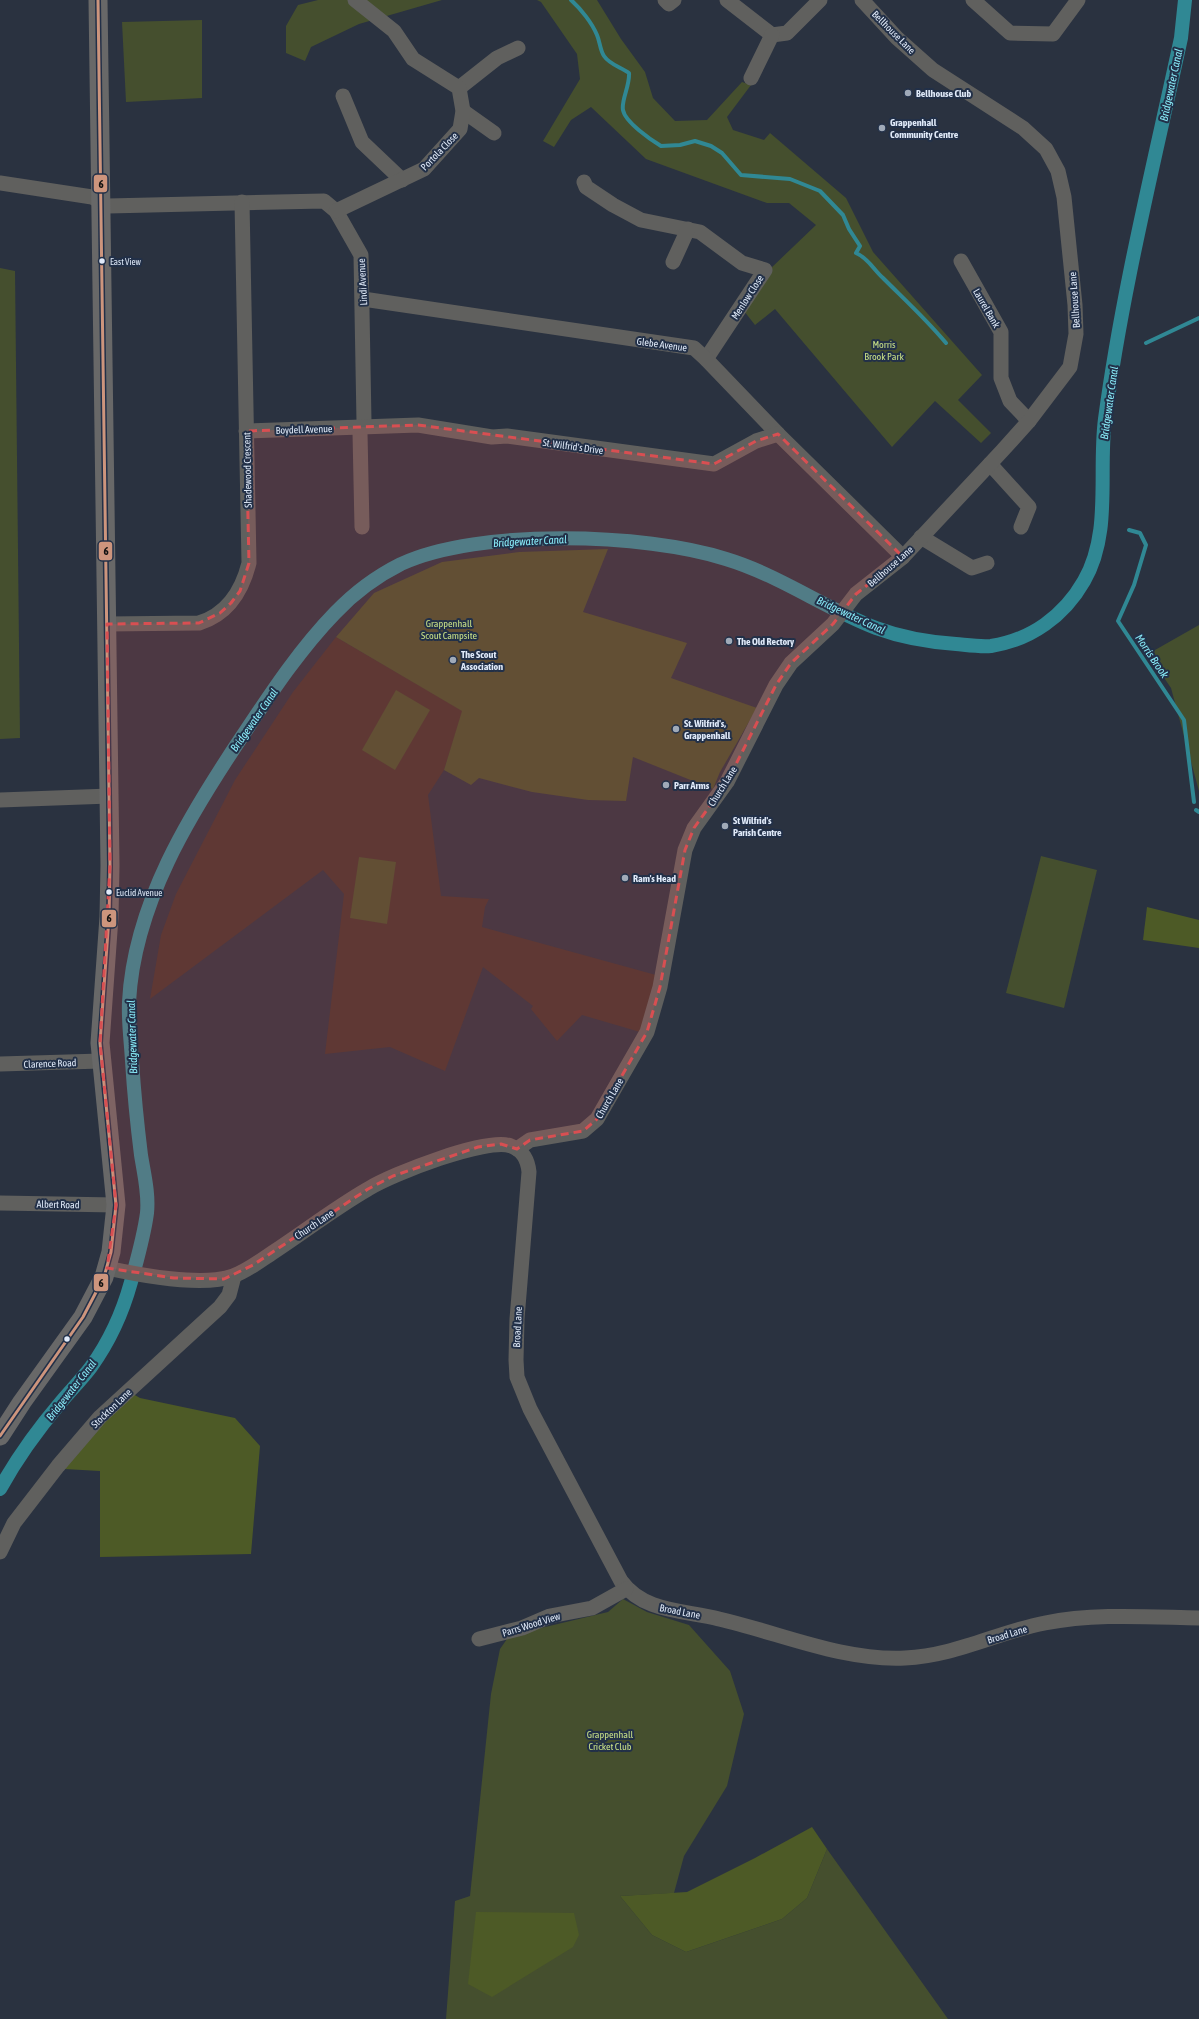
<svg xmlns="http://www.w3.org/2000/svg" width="1199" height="2019" viewBox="0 0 1199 2019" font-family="'Asap Condensed',sans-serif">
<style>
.education{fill:#41332e}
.green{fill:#454f2e}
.forest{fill:#4d5a26}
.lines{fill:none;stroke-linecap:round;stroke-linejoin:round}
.stream{stroke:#308894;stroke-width:4}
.canal{stroke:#308894;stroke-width:14}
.minor{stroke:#60605e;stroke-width:15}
.major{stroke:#686868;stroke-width:19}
.bus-1-casing{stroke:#223048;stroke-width:6}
.bus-1{stroke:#cd957d;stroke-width:3}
.marked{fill:#d84f52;fill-opacity:0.2;stroke:#d84f52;stroke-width:3;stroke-dasharray:8 5;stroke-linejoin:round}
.poi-dot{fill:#a0aab8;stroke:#223048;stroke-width:1.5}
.bus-dot{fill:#e0eaf9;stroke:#223048;stroke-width:1.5}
.labels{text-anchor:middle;stroke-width:4;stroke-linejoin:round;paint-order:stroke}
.bus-label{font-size:9px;fill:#e0eaf9;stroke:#223048;text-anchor:start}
.street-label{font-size:10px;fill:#e0eaf9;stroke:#223048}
.poi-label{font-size:10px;font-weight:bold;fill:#e0eaf9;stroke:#223048;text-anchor:start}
.park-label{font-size:10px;fill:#c8e086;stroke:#223048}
.water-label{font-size:11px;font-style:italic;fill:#89ecf9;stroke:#223048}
.line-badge{stroke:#223048;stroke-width:1.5}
.pale-badge-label{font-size:11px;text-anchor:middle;font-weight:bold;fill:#111}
</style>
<rect width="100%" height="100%" fill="#2a3240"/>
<!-- education -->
<path class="education" d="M336 637 463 711 444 770 428 795 441 896 489 899 485 907 482 927 656 975 640 1032 582 1015 557 1041 531 1009 533 1006 483 967 445 1071 390 1047 325 1054 344 894 323 870 150 999 161 935 176 894 235 780 293 692Z"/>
<!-- green -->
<g class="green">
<path d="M318 0H442L359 24 311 47 305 61 286 53V26L298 5Z"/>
<path d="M537 0H597L621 39 645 72 653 98 675 121 707 120 742 82 751 85 727 117 733 130 764 140 770 133 846 198 873 252 982 375 958 400 991 433 981 443 935 401 892 447 775 309 755 325 744 311 769 270 816 225 789 203H767L646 159 591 107 571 120 554 147 543 141 580 79 577 54 541 2Z"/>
<path d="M202 20V98L126 102 122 22Z"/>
<path d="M0 268 15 271 20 738 0 739Z"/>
<path d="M608 549 583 612 687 643 671 678 757 708 720 772 713 789 633 757 626 801 588 800 532 792 479 778 471 785 444 770 462 711 336 637 374 593 442 562 519 552Z"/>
<path d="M1199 625V791L1171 688 1148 654Z"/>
<path d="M396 690 430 710 395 770 362 750Z"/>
<path d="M1041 856 1097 870 1064 1008 1006 993Z"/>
<path d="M359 857 396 862 387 924 350 918Z"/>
<path d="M623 1599 647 1612 689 1625 730 1671 744 1714 727 1786 684 1856 674 1893 620 1896 652 1935 686 1952 782 1919 807 1898 827 1849 948 2019H446L455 1901 470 1896 491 1694 500 1649 507 1639 541 1628 608 1612Z"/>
</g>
<!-- forest -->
<g class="forest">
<path d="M1147 907 1199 920V948L1143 940Z"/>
<path d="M133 1394 140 1398 235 1418 260 1446 251 1554 100 1557V1471L64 1469 61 1466Z"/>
<path d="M812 1827 827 1849 807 1898 782 1919 686 1952 652 1935 620 1896 687 1892 755 1858Z"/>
<path d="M476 1912 574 1913 579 1935 573 1947 492 1997 468 1984Z"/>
</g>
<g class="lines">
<!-- stream -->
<g class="stream">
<path d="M571 0C581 9 592 23 597 35 600 42 600 50 604 56 610 65 621 67 629 73 630 86 621 100 623 110 625 122 651 140 661 146L680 145 695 141 711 146 722 153 741 175 790 179 820 191 843 215 849 229 860 246 856 253C868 258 873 269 883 278 904 299 926 319 946 343"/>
<path d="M1146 343 1199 318"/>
<path d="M1129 530 1140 533 1146 545 1134 585 1118 621 1184 720 1194 802"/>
<path d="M1196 810 1199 812"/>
</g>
<!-- canal -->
<path class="canal" d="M0 1489C17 1458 38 1429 61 1402 71 1390 82 1379 91 1367 109 1342 123 1311 131 1282 137 1260 144 1236 147 1213 149 1193 144 1174 141 1155 137 1123 134 1092 132 1061 131 1042 128 1021 129 1002 134 904 190 814 243 735 271 693 300 649 335 613 354 593 377 576 401 564 479 528 645 533 726 559 779 575 824 608 876 628 903 638 927 642 956 644 967 645 980 647 991 646 1031 640 1064 616 1084 581 1112 533 1098 472 1105 419 1122 291 1154 164 1181 38L1185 0"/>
<!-- minor -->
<g class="minor">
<path d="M665 0 669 4 674 0"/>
<path d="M727 0 772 35 787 33 820 0"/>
<path d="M973 0 1010 33 1053 34 1078 0"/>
<path d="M751 78 772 35"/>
<path d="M459 88 497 58 518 48"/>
<path d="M343 96 362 142 402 180"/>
<path d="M463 111 494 133"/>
<path d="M584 182 586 187 613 205 641 220 700 232 742 263 765 270 706 359"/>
<path d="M0 183 92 197 108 206 324 201 336 211 361 255 364 422 360 433 362 527"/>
<path d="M336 211 424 169 460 129 463 111 459 88 413 59 394 31 355 0"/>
<path d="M961 261 1001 332V378L1010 401 1029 421"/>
<path d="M673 262 688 229"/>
<path d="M363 299 694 348 706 359 778 434 903 557"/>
<path d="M246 431 418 425 492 437 507 436 714 464 756 441 778 434"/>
<path d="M990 464 1029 507 1021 527"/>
<path d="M921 537 972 568 987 563"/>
<path d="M107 624 199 623C228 614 242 591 249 563L242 202"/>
<path d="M0 800 110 796"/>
<path d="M0 1064 101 1061"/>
<path d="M517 1149 530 1140 583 1131 597 1119 647 1032 660 987 685 850 694 828 727 782 776 685 791 663 833 624 856 594 903 557 1002 451 1029 421 1070 367 1076 334 1075 305 1064 197 1058 171 1046 149 1023 128 933 70 897 38 862 0"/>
<path d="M0 1203 116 1205"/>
<path d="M107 1268C139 1275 203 1287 233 1276 247 1271 260 1261 272 1253 304 1232 335 1208 368 1189 392 1174 487 1137 511 1146 523 1150 528 1161 529 1172L517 1319 516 1360 517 1377 530 1409 621 1581C644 1613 685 1610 719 1619 780 1633 842 1661 905 1658 955 1656 998 1632 1045 1623 1095 1613 1148 1617 1199 1618"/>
<path d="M0 1552 14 1523 58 1466 100 1417 220 1307 229 1295 234 1276"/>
<path d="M479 1639 522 1628 550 1616 592 1608 626 1589"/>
</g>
<!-- major -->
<path class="major" d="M0 1436 22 1402 83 1317 104 1277 111 1252 116 1205 100 1043 109 917 110 865 98 0"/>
<!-- bus-1 casing -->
<g class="bus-1-casing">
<path id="bus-1" d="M0 1436 83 1317 104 1277 111 1252 116 1205 100 1043 109 917 110 865 98 0"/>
</g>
<!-- bus-1 -->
<use href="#bus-1" class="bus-1"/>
</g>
<!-- marked area -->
<path class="marked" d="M418 425 714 464 756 441 778 434 903 557 856 594 833 624 791 663 776 685 727 782 694 828 685 850 660 987 647 1032 597 1119 583 1131 530 1140 517 1149 501 1144 478 1147 393 1176 368 1189 253 1265 224 1279 174 1278 107 1268 116 1205 100 1043 110 865 107 624 199 623 220 613 231 603 240 591 249 563 246 431Z"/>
<!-- markers -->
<g class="poi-dot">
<circle cx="908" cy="93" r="4"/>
<circle cx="882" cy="128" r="4"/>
<circle cx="729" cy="641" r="4"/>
<circle cx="453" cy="660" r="4"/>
<circle cx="676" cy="729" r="4"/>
<circle cx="666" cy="785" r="4"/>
<circle cx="725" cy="826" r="4"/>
<circle cx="625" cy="878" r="4"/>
</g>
<g class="bus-dot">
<circle cx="102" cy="261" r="3.5"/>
<circle cx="109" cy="892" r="3.5"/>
<circle cx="67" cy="1339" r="3.5"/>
</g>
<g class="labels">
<!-- bus labels -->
<g class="bus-label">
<text x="110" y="265">East View</text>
<text x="116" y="896">Euclid Avenue</text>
</g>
<!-- street labels -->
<g class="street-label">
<text transform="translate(894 32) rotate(45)" y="4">Bellhouse Lane</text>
<text transform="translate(439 151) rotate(-46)" y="4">Portola Close</text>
<text transform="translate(362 282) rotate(-93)" y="4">Lindi Avenue</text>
<text transform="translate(747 297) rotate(-57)" y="4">Menlow Close</text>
<text transform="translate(1074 300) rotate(-94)" y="4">Bellhouse Lane</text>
<text transform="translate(987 308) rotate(60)" y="4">Laurel Bank</text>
<text transform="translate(662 344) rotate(8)" y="4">Glebe Avenue</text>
<text transform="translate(304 429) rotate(-2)" y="4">Boydell Avenue</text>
<text transform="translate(573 446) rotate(8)" y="4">St. Wilfrid's Drive</text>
<text transform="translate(247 470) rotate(-91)" y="4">Shadewood Crescent</text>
<text transform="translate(890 566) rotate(-41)" y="4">Bellhouse Lane</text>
<text transform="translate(722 786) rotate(-58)" y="4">Church Lane</text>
<text transform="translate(50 1063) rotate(-2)" y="4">Clarence Road</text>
<text transform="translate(609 1098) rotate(-60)" y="4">Church Lane</text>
<text transform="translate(58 1204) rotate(1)" y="4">Albert Road</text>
<text transform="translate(314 1224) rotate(-34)" y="4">Church Lane</text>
<text transform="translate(517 1327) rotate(-87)" y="4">Broad Lane</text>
<text transform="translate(111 1408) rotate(-44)" y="4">Stockton Lane</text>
<text transform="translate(680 1611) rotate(11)" y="4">Broad Lane</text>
<text transform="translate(531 1624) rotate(-17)" y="4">Parrs Wood View</text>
<text transform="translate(1007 1634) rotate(-17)" y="4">Broad Lane</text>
</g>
<!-- poi labels -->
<g class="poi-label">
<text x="916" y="97">Bellhouse Club</text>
<text x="890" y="126">Grappenhall<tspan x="890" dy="12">Community Centre</tspan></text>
<text x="737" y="645">The Old Rectory</text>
<text x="461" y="658">The Scout<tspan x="461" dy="12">Association</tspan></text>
<text x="684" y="727">St. Wilfrid's,<tspan x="684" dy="12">Grappenhall</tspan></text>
<text x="674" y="789">Parr Arms</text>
<text x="733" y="824">St Wilfrid's<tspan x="733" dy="12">Parish Centre</tspan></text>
<text x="633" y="882">Ram's Head</text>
</g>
<!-- park labels -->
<g class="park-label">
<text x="884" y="348">Morris<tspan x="884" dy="12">Brook Park</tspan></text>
<text x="449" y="627">Grappenhall<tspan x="449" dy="12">Scout Campsite</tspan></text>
<text x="610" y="1738">Grappenhall<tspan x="610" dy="12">Cricket Club</tspan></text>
</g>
<!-- water labels -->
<g class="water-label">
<text transform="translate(1171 85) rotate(-78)" y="4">Bridgewater Canal</text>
<text transform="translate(1109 403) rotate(-82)" y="4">Bridgewater Canal</text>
<text transform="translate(530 541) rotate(-3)" y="4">Bridgewater Canal</text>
<text transform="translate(851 615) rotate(25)" y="4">Bridgewater Canal</text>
<text transform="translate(1152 656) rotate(56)" y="4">Morris Brook</text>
<text transform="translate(254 720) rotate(-55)" y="4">Bridgewater Canal</text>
<text transform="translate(132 1037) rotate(-92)" y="4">Bridgewater Canal</text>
<text transform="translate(71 1390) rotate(-52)" y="4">Bridgewater Canal</text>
</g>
</g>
<g class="line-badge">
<rect x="93" y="174" width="15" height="19" rx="4" fill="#cd957d"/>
<rect x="98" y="541" width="15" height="20" rx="4" fill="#cd957d"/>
<rect x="101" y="909" width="16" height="19" rx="4" fill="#cd957d"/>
<rect x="93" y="1273" width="16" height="19" rx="4" fill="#cd957d"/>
</g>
<g class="pale-badge-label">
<text x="101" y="188">6</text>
<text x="106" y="555">6</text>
<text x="109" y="922">6</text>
<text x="101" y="1287">6</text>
</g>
</svg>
